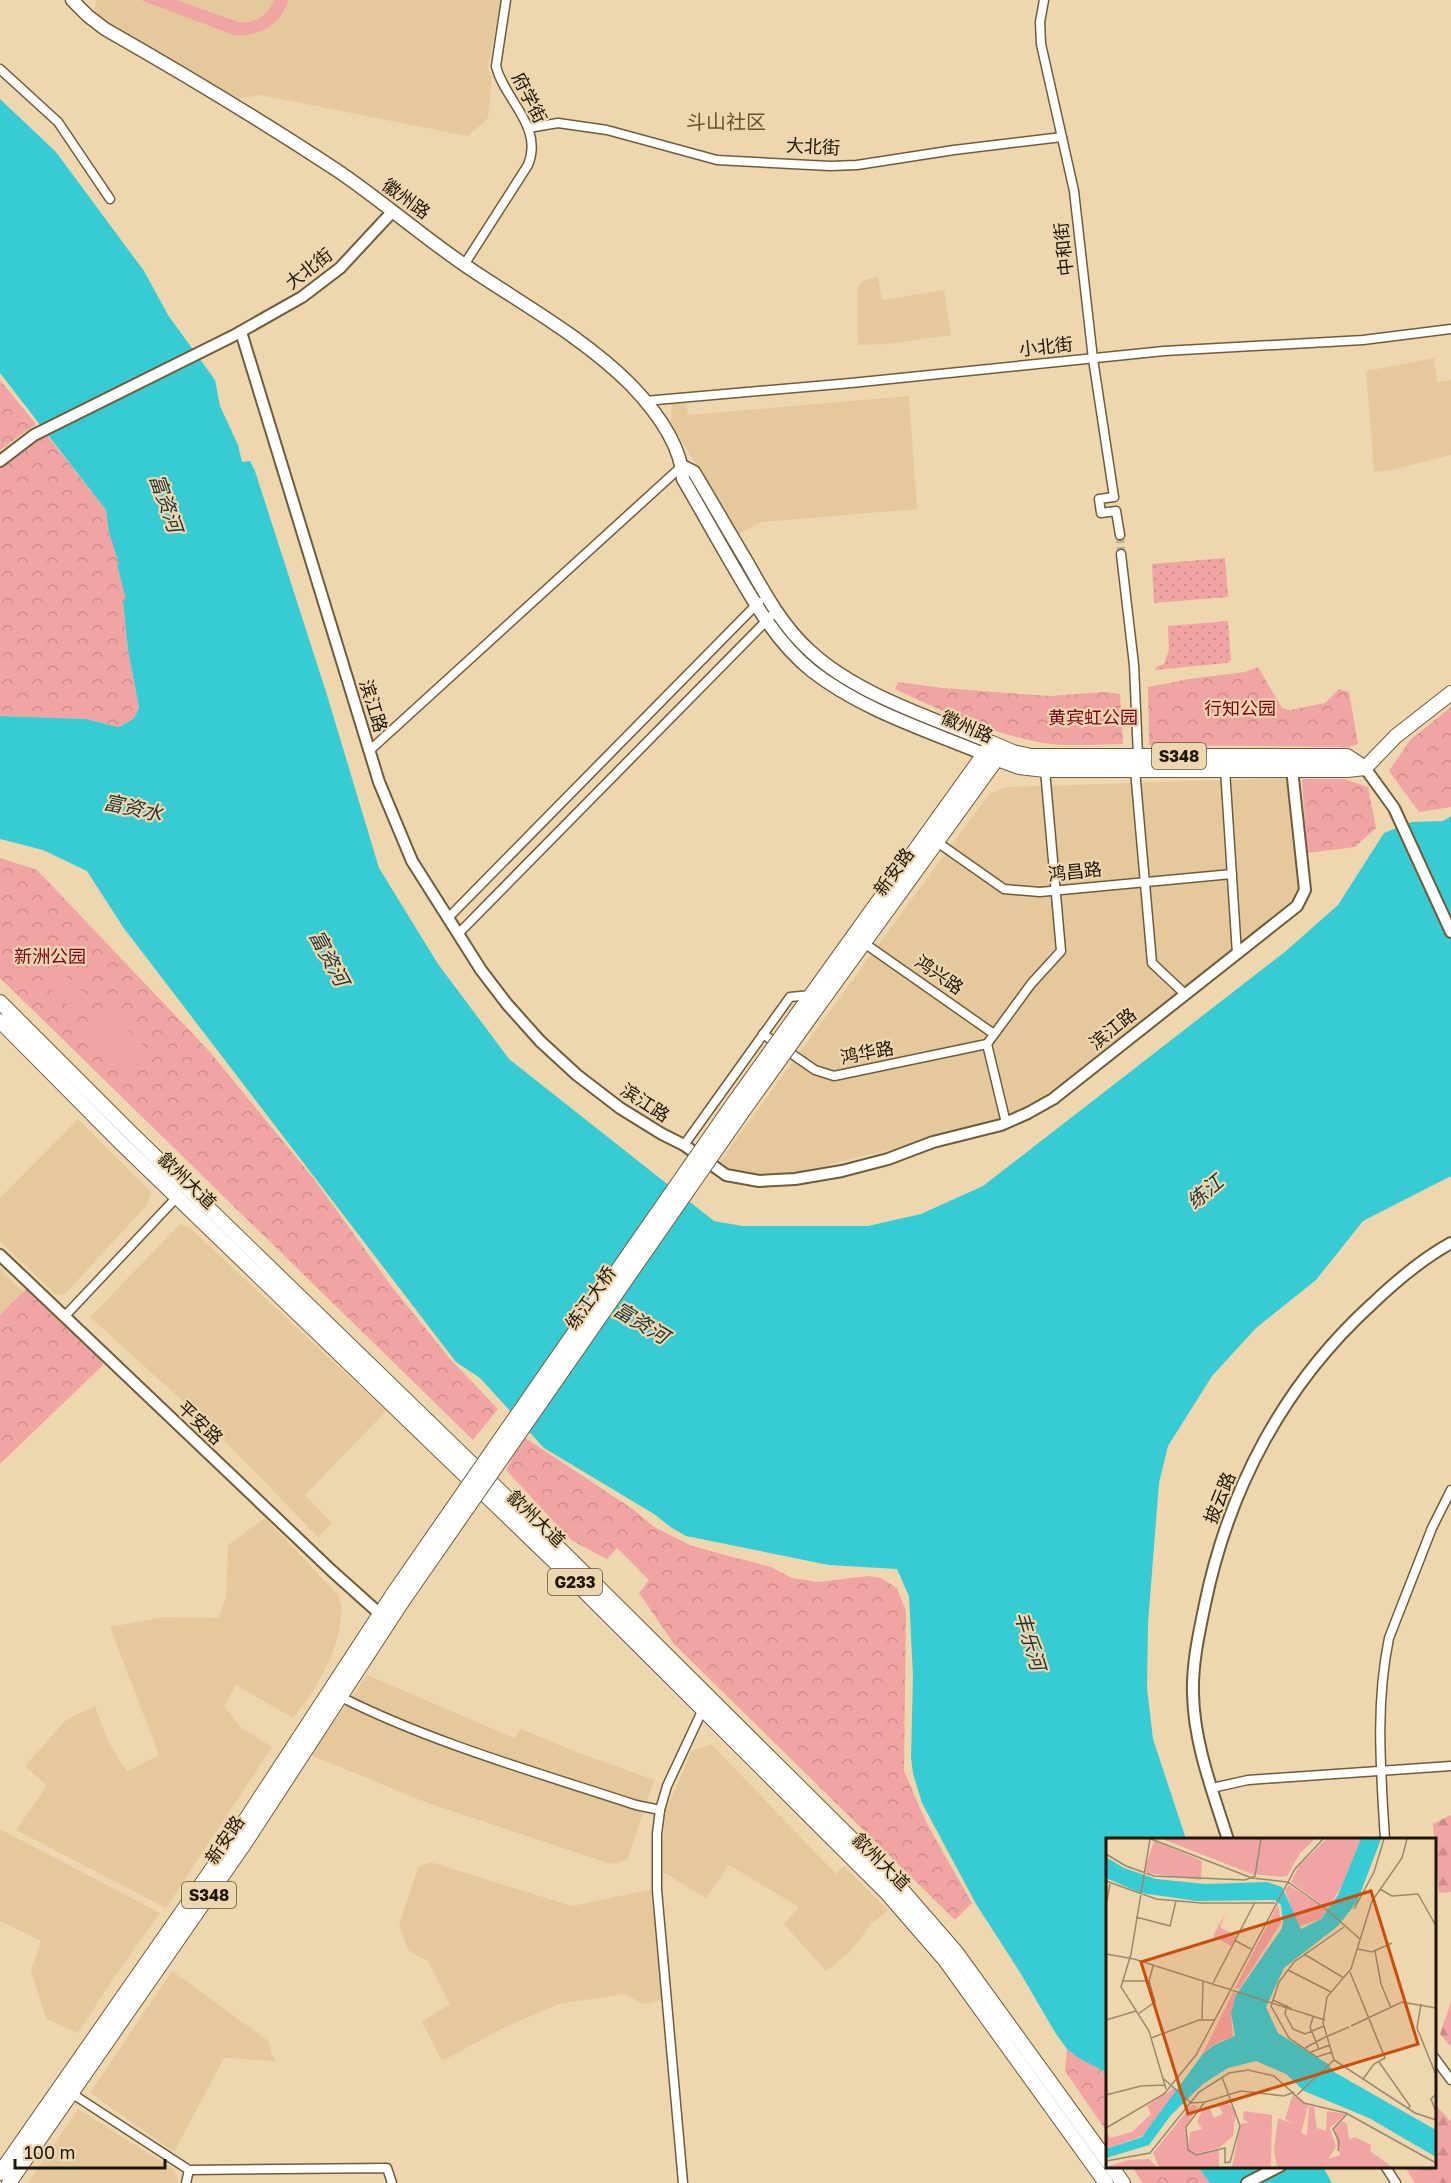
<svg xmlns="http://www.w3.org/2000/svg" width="1451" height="2183" viewBox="0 0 1451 2183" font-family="'Golos Text','Noto Sans SC',sans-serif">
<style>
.built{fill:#e5c99d}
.grass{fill:url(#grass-dots)}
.forest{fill:url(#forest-firs)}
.park{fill:url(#park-crowns)}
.pitch{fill:#f1a4a4}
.water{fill:#37ccd3}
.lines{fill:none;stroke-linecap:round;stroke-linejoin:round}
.minor-tunnel{stroke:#c4b08d;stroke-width:8;stroke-dasharray:8 4;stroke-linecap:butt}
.minor-casing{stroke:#715c39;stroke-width:11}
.tertiary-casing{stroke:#715c39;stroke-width:14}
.secondary-casing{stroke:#715c39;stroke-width:15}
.primary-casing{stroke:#715c39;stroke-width:16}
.trunk-casing{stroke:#715c39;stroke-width:16}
.minor{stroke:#fff;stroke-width:8}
.tertiary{stroke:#fff;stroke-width:10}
.secondary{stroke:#fff;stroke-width:12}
.primary{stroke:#fff;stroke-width:14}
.trunk{stroke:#fff;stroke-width:14}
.primary-bridge-casing{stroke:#715c39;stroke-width:16;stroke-linecap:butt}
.primary-bridge{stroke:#fff;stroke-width:14}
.labels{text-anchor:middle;stroke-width:4.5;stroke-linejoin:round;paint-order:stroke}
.shield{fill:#eed6af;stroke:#5c5039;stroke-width:1.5}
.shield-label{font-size:16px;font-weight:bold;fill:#1e1607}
.street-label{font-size:18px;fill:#1e1607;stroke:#eed6af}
.park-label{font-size:18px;fill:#7c001c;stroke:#eed6af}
.neighbourhood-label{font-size:20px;fill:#675330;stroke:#eed6af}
.water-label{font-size:20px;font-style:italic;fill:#20383a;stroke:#eed6af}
.inset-road{fill:none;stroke:#9b896c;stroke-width:1.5}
.view{fill:#ca4f0b;fill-opacity:0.15;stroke:#ca4f0b;stroke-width:3}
.inset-edge{fill:none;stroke:#1e1607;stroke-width:3}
</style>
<defs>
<pattern id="grass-dots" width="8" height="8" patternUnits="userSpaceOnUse" patternTransform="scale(1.5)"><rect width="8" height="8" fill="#f1a4a4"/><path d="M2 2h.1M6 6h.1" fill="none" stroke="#ce8c8c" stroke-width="1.8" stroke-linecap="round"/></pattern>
<pattern id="forest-firs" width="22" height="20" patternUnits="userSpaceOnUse" patternTransform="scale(1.5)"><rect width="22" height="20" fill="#f1a4a4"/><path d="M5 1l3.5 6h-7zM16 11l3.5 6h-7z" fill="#ce8c8c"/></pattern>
<pattern id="park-crowns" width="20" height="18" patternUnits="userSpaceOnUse" patternTransform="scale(1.5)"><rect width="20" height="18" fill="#f1a4a4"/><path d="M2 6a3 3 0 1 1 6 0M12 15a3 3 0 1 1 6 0" fill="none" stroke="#ce8c8c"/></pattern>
</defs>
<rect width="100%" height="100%" fill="#eed6af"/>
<!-- built -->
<g class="built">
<path d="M96 0H501L488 68 492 80 488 118 468 136 260 95 233 100 94 17Z"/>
<path d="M878 277 882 300 944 290 951 335 887 344 858 345 857 290 862 281Z"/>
<path d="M1434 358 1437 382 1451 380V455L1392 470 1374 472 1366 371Z"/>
<path d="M909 396 917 509 761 522 739 534 670 422 673 401 686 400 688 415Z"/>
<path d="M1290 778 1300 898 1046 1099 1001 1122 791 1174 749 1178 741 1176 720 1161 989 794 1006 787Z"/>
<path d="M78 1119 151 1192 147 1205 64 1295 55 1294 0 1241V1198Z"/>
<path d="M180 1224 190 1228 386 1411 305 1495 332 1523 318 1537 207 1423 90 1317Z"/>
<path d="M0 1269 23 1292 0 1315Z"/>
<path d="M265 1518 338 1595 342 1608 339 1631 331 1658 312 1693 293 1718 236 1685 224 1706 240 1727 272 1747 166 1908 16 1830 47 1786 25 1766 66 1720 95 1706 107 1739 123 1766 128 1771 159 1755 110 1627 163 1617 219 1618 226 1597 228 1545Z"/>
<path d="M367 1675 514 1738 521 1729 571 1750 654 1780 627 1860 611 1864 425 1802 311 1755Z"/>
<path d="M712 1745 836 1874 844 1866 888 1910 871 1924 850 1952 826 1971 784 1924 799 1907 729 1865 706 1898 663 1872 664 1815 692 1750Z"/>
<path d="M0 1829 160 1913 113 1979 78 2033 46 2019 31 1970 41 1941 0 1921Z"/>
<path d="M430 1862 572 1906 654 1889 663 2000 643 2004 625 1994 559 2004 503 2028 442 2061 422 2022 450 2004 428 1961 409 1951 399 1926 418 1867Z"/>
<path d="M172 1971 267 2040 270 2043 271 2054 277 2061 224 2058 174 2152 90 2093Z"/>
<path d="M78 2109 173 2169 177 2175 178 2183H28Z"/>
</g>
<!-- grass -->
<g class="grass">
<path d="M1225 558 1228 597 1154 603 1152 564Z"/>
<path d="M1228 621 1231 660 1227 663 1155 670 1156 667 1164 664 1169 650 1168 626Z"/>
</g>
<!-- forest -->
<g class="forest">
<path d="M1451 1815V1892L1439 1893 1433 1824Z"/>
<path d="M1451 2002V2047L1440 2034Z"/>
<path d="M1435 2104 1451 2122V2183H1415L1405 2167 1434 2166Z"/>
</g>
<!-- park -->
<g class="park">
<path d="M0 380 36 424 0 450Z"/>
<path d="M47 435 106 510 109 532 120 564 117 566 127 599 123 602 128 650 139 708 134 718 125 724 118 727 86 719 0 716V467L36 439Z"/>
<path d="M1258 667 1282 708 1290 710 1325 703 1339 689 1349 692 1358 744 1349 747 1149 745 1148 687 1189 679 1245 672Z"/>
<path d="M898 682 942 688 1050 696 1105 692 1120 694 1123 744C1097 744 1069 747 1043 743 992 734 941 711 895 689Z"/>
<path d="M1451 707V807L1419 812 1389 771 1410 740Z"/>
<path d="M1302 779H1344L1368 787 1376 828 1355 847 1307 853Z"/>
<path d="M0 858 37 870 210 1052 314 1179 392 1287 451 1360 498 1409 473 1440 0 978Z"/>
<path d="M27 1288 101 1359 103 1365 0 1464V1315Z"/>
<path d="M524 1437 634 1510 654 1527 692 1546 771 1567 792 1578 818 1582 868 1576 881 1578 897 1588 906 1611 904 1771 926 1822 972 1903 955 1920 674 1644 639 1593 649 1580 617 1548 607 1559 571 1540 506 1470Z"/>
<path d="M1067 2049 1077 2057 1107 2073V2132L1065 2071Z"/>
<path d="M1132 2167H1198L1210 2183H1143Z"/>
</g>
<!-- pitch -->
<g class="pitch">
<path d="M141 0H177L238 22C255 24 268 16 274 0H289C280 25 260 37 234 35Z"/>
<path d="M56 966 85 994 71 1008 42 980Z"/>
<path d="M110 1012 147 1049 122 1075 85 1037Z"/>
</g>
<!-- water -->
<g class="water">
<path d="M0 99 56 152 144 271 168 315 215 380 220 406 238 445 242 462 250 461 255 471 327 695 379 868 438 964 509 1059 714 1221 742 1226H868L921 1214 983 1186 1286 951 1338 905 1384 833 1412 822 1443 821 1451 816V1176L1363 1221 1316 1280 1256 1328 1212 1376 1168 1446 1159 1483 1148 1623 1147 1688 1153 1739 1186 1839 1108 1840 1107 2073 1077 2057 1067 2049 1056 2034 1021 1974 976 1904 922 1803 913 1773 911 1758 913 1676 909 1596 897 1569 829 1565 686 1536 672 1528 654 1514 544 1448 480 1378 456 1362 123 927 87 871 43 850 0 839V716L86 719 118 727 125 724 134 718 139 708 128 650 123 601 126 599 117 565 119 564 109 532 106 510 0 373Z"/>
<path d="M1198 2167H1323L1332 2183H1210Z"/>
</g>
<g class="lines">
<!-- minor-tunnel -->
<path class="minor-tunnel" d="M1120 535 1121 554"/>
<!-- minor casing -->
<g class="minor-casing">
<g id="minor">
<path d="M1044 0 1040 22 1041 44 1074 191 1093 359 1114 497 1099 499 1101 513 1116 511 1120 535"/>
<path d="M0 69 58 122 110 199"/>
<path d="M528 128 558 123 607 130 717 160 830 166 857 165 954 150 1062 137"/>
<path d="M464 265 528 165C544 126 504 100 496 66L506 0"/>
<path d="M645 401 851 383 1164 351 1363 340 1451 329"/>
<path d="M1121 554 1134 665 1138 756"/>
<path d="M369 751 682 466"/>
<path d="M1225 769 1237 954"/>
<path d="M1135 770 1152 963 1185 994"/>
<path d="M937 842 1004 889 1040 892 1232 874"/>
<path d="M448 918 759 602"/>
<path d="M458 934 776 611"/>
<path d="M864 943 994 1034"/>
<path d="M763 1034 815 1070 834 1076 987 1044"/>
<path d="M987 1044 1031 984 1061 951 1045 770"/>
<path d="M987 1044 1006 1123"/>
<path d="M684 1145 790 997 811 995"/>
<path d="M64 1317 177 1197"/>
<path d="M341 1697C432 1743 539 1773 636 1805L660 1810"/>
<path d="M1212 1788 1248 1780 1451 1766"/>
<path d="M1385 1840C1381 1772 1375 1706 1389 1638L1432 1528 1451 1490"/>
<path d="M1434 2057 1451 2080"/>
<path d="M71 2093 189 2170 387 2168 392 2183"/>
<path d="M1385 2166 1396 2183"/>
<path d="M186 2183 189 2170"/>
<path d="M683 2183 657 1890V1834L660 1810 667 1786 703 1709"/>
</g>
</g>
<!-- tertiary casing -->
<g class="tertiary-casing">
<g id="tertiary">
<path d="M241 332 379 782 412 861 481 970 507 1004 540 1041 577 1075 620 1108 662 1134 684 1145 726 1175 759 1181 795 1179 842 1171 888 1159 933 1142 1001 1125 1028 1113 1053 1099 1297 906 1305 890 1292 769"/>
<path d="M0 461 34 435 233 336 302 297 340 268 393 211"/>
<path d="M1365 768 1394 808 1451 932"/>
<path d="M0 1255 332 1571 380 1614"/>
<path d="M1228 1840C1213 1792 1194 1744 1193 1694 1192 1664 1199 1633 1205 1604 1229 1488 1284 1384 1372 1304 1396 1281 1422 1259 1451 1243"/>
<path d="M1247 2183 1280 2166"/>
</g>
</g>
<!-- secondary casing -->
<g class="secondary-casing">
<g id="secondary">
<path d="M72 0 88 16 105 29C184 74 262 121 338 171 382 201 422 236 466 266 522 304 583 337 631 385 655 410 681 444 683 479 700 508 716 537 733 566 755 604 777 643 812 671 862 710 926 730 984 754"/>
<path d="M682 466 694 472C712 502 729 532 747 562 765 594 783 627 810 651 857 695 933 718 992 743"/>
</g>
</g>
<!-- primary casing -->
<g class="primary-casing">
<g id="primary">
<path d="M984 754 1019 767 1045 770H1347L1365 768 1396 736 1451 693"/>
<path d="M801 1009 992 743 1013 752 1031 756H1347L1365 768"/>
<path d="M811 1016 1001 753"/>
<path d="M0 2173 235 1836 393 1594"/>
<path d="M9 2183 245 1843 402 1602"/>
</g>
</g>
<!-- trunk casing -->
<g class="trunk-casing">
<g id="trunk">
<path d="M0 1002 131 1133 570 1559 896 1883 956 1952 1108 2162"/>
<path d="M0 1021 121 1143 561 1568 886 1892 945 1960 1106 2183"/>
<path d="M1111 2166 1123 2183"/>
</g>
</g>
<!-- minor -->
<use href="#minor" class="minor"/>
<!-- tertiary -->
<use href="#tertiary" class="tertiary"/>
<!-- secondary -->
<use href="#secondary" class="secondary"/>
<!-- primary -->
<use href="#primary" class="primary"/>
<!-- trunk -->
<use href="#trunk" class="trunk"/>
<!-- primary-bridge casing -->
<g class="primary-bridge-casing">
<g id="primary-bridge">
<path d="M393 1594 733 1104 801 1009"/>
<path d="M402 1602 743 1111 811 1016"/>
</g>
</g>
<!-- primary-bridge -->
<use href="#primary-bridge" class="primary-bridge"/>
</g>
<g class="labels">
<!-- shield labels -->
<g class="shield">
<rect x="1152" y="743" width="54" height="26" rx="4.5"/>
<rect x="548" y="1569" width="54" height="26" rx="4.5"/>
<rect x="182" y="1882" width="54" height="26" rx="4.5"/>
</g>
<g class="shield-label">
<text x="1179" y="762">S348</text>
<text x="575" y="1588">G233</text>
<text x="209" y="1901">S348</text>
</g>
<!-- street labels -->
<g class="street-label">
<text transform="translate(529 98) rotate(63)" y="6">府学街</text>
<text transform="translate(813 147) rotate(3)" y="6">大北街</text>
<text transform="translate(406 199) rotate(36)" y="6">徽州路</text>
<text transform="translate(1064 249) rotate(-96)" y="6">中和街</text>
<text transform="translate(309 269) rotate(-38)" y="6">大北街</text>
<text transform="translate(1046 347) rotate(-6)" y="6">小北街</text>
<text transform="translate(373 706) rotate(73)" y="6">滨江路</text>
<text transform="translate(967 727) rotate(23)" y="6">徽州路</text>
<text transform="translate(894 872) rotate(-54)" y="6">新安路</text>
<text transform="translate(1075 872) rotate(-6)" y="6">鸿昌路</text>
<text transform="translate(939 975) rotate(35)" y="6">鸿兴路</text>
<text transform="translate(1113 1029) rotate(-39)" y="6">滨江路</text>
<text transform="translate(867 1053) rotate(-11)" y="6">鸿华路</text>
<text transform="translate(645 1103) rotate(33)" y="6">滨江路</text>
<text transform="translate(187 1181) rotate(44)" y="6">歙州大道</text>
<text transform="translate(591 1298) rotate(-55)" y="6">练江大桥</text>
<text transform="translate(200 1423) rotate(43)" y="6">平安路</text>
<text transform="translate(1220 1498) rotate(-68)" y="6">披云路</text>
<text transform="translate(536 1519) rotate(44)" y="6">歙州大道</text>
<text transform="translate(225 1840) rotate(-56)" y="6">新安路</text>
<text transform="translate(881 1862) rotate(45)" y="6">歙州大道</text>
</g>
<!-- park labels -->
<g class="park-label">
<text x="1240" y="715">行知公园</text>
<text x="1093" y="724">黄宾虹公园</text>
<text x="50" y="963">新洲公园</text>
</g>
<!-- neighbourhood labels -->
<g class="neighbourhood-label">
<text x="726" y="129">斗山社区</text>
</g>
<!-- water labels -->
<g class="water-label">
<text transform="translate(166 503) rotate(71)" y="7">富资河</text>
<text transform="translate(133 808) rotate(12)" y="7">富资水</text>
<text transform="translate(329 958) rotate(62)" y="7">富资河</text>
<text transform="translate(1205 1192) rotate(-40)" y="7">练江</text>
<text transform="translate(641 1323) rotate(31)" y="7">富资河</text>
<text transform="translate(1030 1641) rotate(73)" y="7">丰乐河</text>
</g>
</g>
<!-- overview -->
<g transform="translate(1106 1838)">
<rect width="330" height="330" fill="#eed6af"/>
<path d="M119 263 130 272 127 298 113 310 88 316 113 312V329H53L47 315 86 267 92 268 79 290 82 311 84 294 96 291 91 283 97 271H104L108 280 117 276 112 266ZM203 268 208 269 211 290 220 293 221 273 240 276 224 290 230 309 222 321 234 317 228 291 236 283 241 286 243 301 249 299 265 307 264 313 286 329H171L168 312 172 280 188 286 197 272H201L195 295 201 297ZM138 273 166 277 165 329H126L135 285H143L137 281ZM43 321 51 329H0L22 322Z" fill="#f1a4a4"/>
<path d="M56 1H208V2L194 15 181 38 175 39 146 36ZM220 1H255L244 34 222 71 185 44 193 28ZM48 3 96 23 95 42 42 35 38 33ZM183 47 221 72 214 81 192 89 179 52ZM172 66 175 85 133 151 129 150ZM120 74 114 89 130 98 125 108 107 98ZM127 154 131 155 125 176 127 199 108 206 96 217ZM68 250 73 254 36 298 0 311V292L4 300 26 294 45 276 41 268ZM187 256 203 268 188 286 179 281Z" fill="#f1a4a4"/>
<path d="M255 1H275L251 64 232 88 178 130 160 169 172 195 222 226 228 234 330 292V319L263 280 198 253 180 236 150 223 122 230 97 246 65 277 43 307 0 320V311L36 299 96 217 108 207 129 198 125 175 130 157 176 90 177 83 175 67 169 62 91 63 35 55 0 40V19L18 30 50 41 100 46 161 44 176 49 195 91 215 81 232 57Z" fill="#37ccd3"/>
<path class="inset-road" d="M44 1 25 116 15 149 43 193 60 251M45 1 146 40 181 44M301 1 296 20 266 63 245 131 221 159 217 185 228 222 309 275 330 282M0 16 20 28 48 38 139 42 149 38 155 1M0 43 50 61 95 65H169M182 44 220 71 254 101M274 51 286 58 312 56 330 88M0 66 4 46M248 71 268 34 278 1M30 79 64 88 70 63M128 102 145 111M252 111 266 114 286 105M269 113 275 146 285 170M0 116 28 121 219 182M198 116 238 140M182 132 225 154M244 134 279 220 268 226 257 241M16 143H43M107 145 149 64M167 162 186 171M315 166 311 190 330 237M181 167 179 176 187 191M32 176 49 164 43 143 47 128M207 179 204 189 213 211M96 181 97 144M0 182 30 173M245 188 296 164 330 170M187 191 199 196 218 188M222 198 243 189M45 200 93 182H108M199 210 221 198M205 214 224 207M226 214 211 219 183 200 165 168 173 144 188 124 238 89M273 224 304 268 302 271M116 239 134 288 124 324 119 325M58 241 85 265 99 264 135 253 178 258 188 254M330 256 325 261 330 274M0 257 35 248 59 247M191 257 228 222M98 265 80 289 82 312 90 317 119 310V325M0 290 58 256 90 217 189 31 217 1M232 313 233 303 227 291 241 276M0 323 44 315 93 254 123 235 142 232 168 238 198 265 240 275 330 325"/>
<path class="view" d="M265 53 312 206 82 276 35 124Z"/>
<rect width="330" height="330" class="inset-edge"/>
</g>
<!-- scale -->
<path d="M15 2159v9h150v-9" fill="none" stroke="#1e1607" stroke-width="3"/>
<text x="24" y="2159" font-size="18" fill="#1e1607" stroke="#eed6af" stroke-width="4.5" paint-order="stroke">100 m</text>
</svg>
